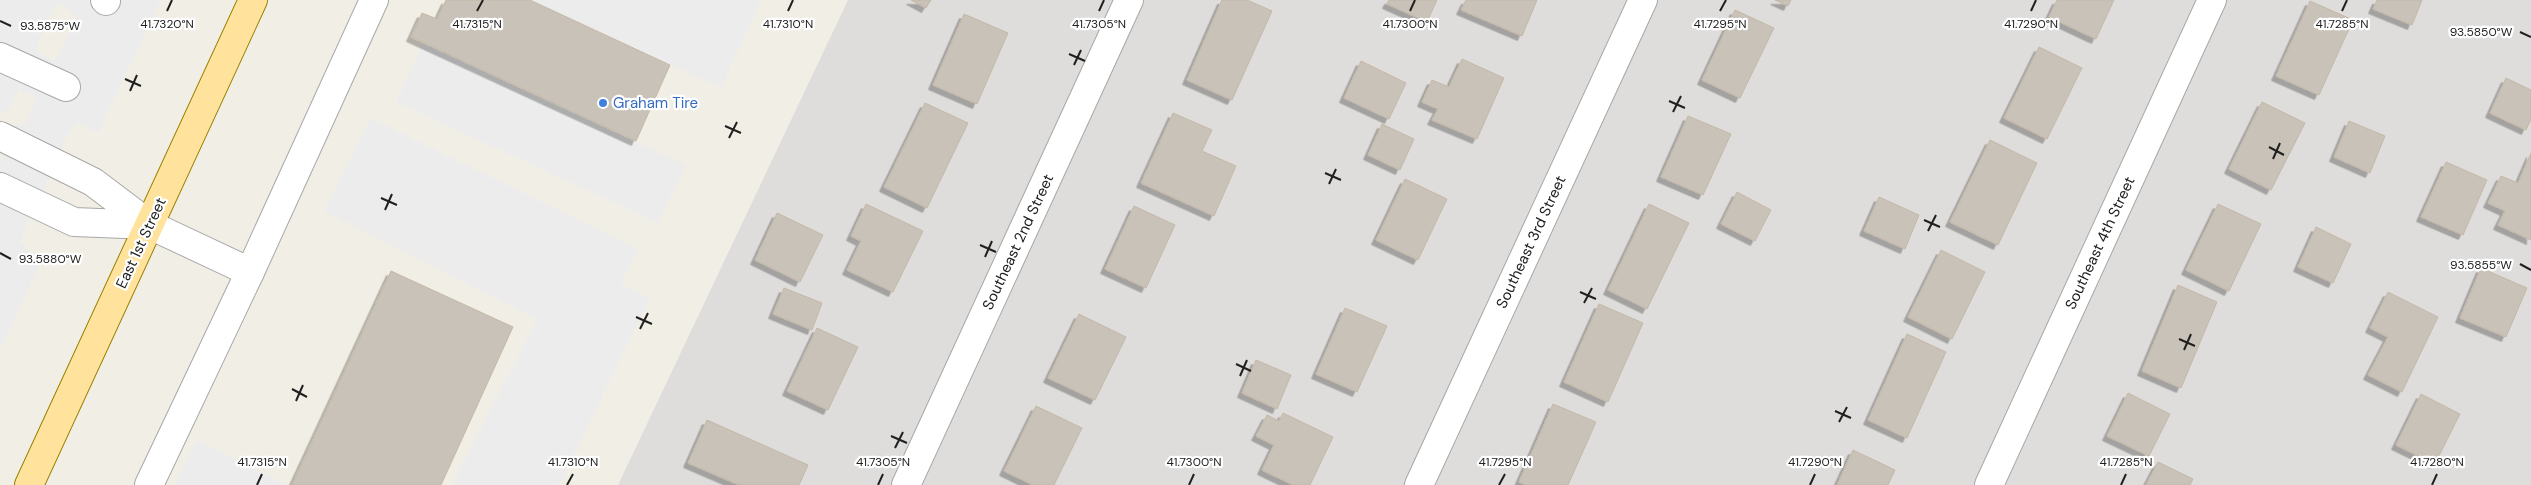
<svg xmlns="http://www.w3.org/2000/svg" width="2531" height="485" viewBox="0 0 2531 485" font-family="'DM Sans',sans-serif">
<style>
.residential{fill:#dedddc}
.parking{fill:#ececec;fill-rule:evenodd}
.building{fill:#c9c2b8;stroke:#c4b8a6;filter:url(#shadow)}
.lines{fill:none;stroke-linecap:round;stroke-linejoin:round}
.minor-casing{stroke:#a7a7a7;stroke-width:30}
.major-casing{stroke:#9b7f00;stroke-width:30}
.minor{stroke:#fff;stroke-width:28}
.major{stroke:#ffe39c;stroke-width:28}
.ticks{fill:none;stroke:#202020;stroke-width:2}
.shop-dot{fill:#3f7fe0;stroke:#fff;stroke-width:2}
.labels{text-anchor:middle;stroke-width:4.5;stroke-linejoin:round;paint-order:stroke}
.shop-label{font-size:15px;fill:#366cbe;stroke:#fff;text-anchor:start}
.street-label{font-size:15px;fill:#202020;stroke:#fff}
.ticks-label{font-size:12px;text-anchor:middle;fill:#202020;stroke:#fff;stroke-width:4.5;stroke-linejoin:round;paint-order:stroke}
</style>
<defs>
<filter id="shadow"><feDropShadow dx="-4.5" dy="4.5" stdDeviation="0" flood-color="#0004"/></filter>
</defs>
<rect width="100%" height="100%" fill="#f1efe5"/>
<!-- residential -->
<path class="residential" d="M848 0H2531V485H618Z"/>
<!-- parking -->
<g class="parking">
<path d="M0 0H161L98 133 77 123 69 132 20 241 32 254 42 259 0 350V164L3 160 0 152V120L12 125H25L37 98 19 89 7 113 0 110ZM59 5 66 7 77 18 58 56 52 60 36 51 37 45 54 8Z"/>
<path d="M530 0H761L721 88Z"/>
<path d="M423 43 686 165 658 223 396 102Z"/>
<path d="M371 118 638 249 621 284 650 298 559 485H452L537 319 324 211Z"/>
<path d="M197 440 286 485H174Z"/>
</g>
<!-- building -->
<g class="building">
<path d="M446 0H530L670 65 636 141 411 37 422 13 437 19Z"/>
<path d="M911 0H931L926 8Z"/>
<path d="M1222 0H1247L1272 11 1232 100 1187 80Z"/>
<path d="M1389 0H1437L1427 22 1387 4Z"/>
<path d="M1466 0H1537L1522 36 1461 10Z"/>
<path d="M1775 0H1791L1788 6Z"/>
<path d="M2057 0H2114L2096 39 2049 17Z"/>
<path d="M2377 0H2422L2412 25 2373 9Z"/>
<path d="M2310 1 2353 20 2319 95 2276 76Z"/>
<path d="M1735 10 1774 28 1740 98 1702 80Z"/>
<path d="M964 14 1008 33 977 104 933 85Z"/>
<path d="M2039 47 2082 68 2047 139 2004 118Z"/>
<path d="M1462 59 1504 78 1477 139 1432 120 1438 109 1422 102 1432 80 1449 87Z"/>
<path d="M1361 61 1406 83 1389 119 1344 98Z"/>
<path d="M2506 78 2531 90V119L2526 130 2490 113Z"/>
<path d="M2262 102 2305 123 2271 190 2229 169Z"/>
<path d="M925 103 968 123 927 208 884 187Z"/>
<path d="M1173 113 1212 130 1202 151 1236 166 1214 216 1141 183Z"/>
<path d="M1688 116 1731 134 1703 195 1661 177Z"/>
<path d="M2349 121 2385 136 2370 173 2334 157Z"/>
<path d="M1382 124 1414 139 1400 170 1368 155Z"/>
<path d="M1990 140 2037 163 1998 245 1950 222Z"/>
<path d="M2531 153V240L2498 225 2505 211 2488 203 2501 176 2518 183Z"/>
<path d="M2446 162 2487 180 2463 235 2421 217Z"/>
<path d="M1405 179 1447 199 1418 260 1376 240Z"/>
<path d="M1737 192 1771 210 1755 241 1721 224Z"/>
<path d="M1879 197 1919 215 1905 249 1864 231Z"/>
<path d="M866 204 923 231 893 292 847 270 861 241 851 236Z"/>
<path d="M1649 204 1689 223 1647 309 1608 290Z"/>
<path d="M2218 204 2261 224 2229 291 2186 270Z"/>
<path d="M1134 206 1175 225 1146 288 1105 269Z"/>
<path d="M777 213 823 235 800 282 755 260Z"/>
<path d="M2316 227 2351 244 2333 283 2298 267Z"/>
<path d="M1941 250 1985 272 1952 339 1908 317Z"/>
<path d="M2481 268 2527 288 2506 337 2460 318Z"/>
<path d="M391 271 513 327 441 485H292Z"/>
<path d="M2178 285 2217 302 2181 388 2142 371Z"/>
<path d="M784 288 822 303 812 330 773 314Z"/>
<path d="M2388 292 2438 317 2402 392 2368 375 2388 337 2370 328Z"/>
<path d="M1599 304 1643 323 1608 402 1564 382Z"/>
<path d="M1345 308 1387 326 1357 392 1316 374Z"/>
<path d="M1079 314 1126 337 1095 400 1048 378Z"/>
<path d="M817 328 858 347 828 410 787 391Z"/>
<path d="M1907 334 1946 352 1907 438 1868 420Z"/>
<path d="M1256 360 1291 375 1277 409 1242 393Z"/>
<path d="M2128 393 2170 414 2149 456 2107 436Z"/>
<path d="M2421 394 2460 414 2435 464 2396 445Z"/>
<path d="M1553 404 1596 422 1568 485H1526L1519 482Z"/>
<path d="M1036 406 1082 428 1054 485H1033L1004 471Z"/>
<path d="M1283 413 1333 437 1310 485H1293L1262 470 1274 445 1256 436 1267 415 1279 421Z"/>
<path d="M707 420 808 465 799 485H739L688 463Z"/>
<path d="M1853 450 1895 470 1888 485H1837Z"/>
<path d="M2158 462 2193 479 2190 485H2146Z"/>
</g>
<g class="lines">
<!-- minor casing -->
<g class="minor-casing">
<g id="minor">
<path d="M105 0 106 1"/>
<path d="M0 57 66 87"/>
<path d="M0 136 93 182 150 225 250 272"/>
<path d="M0 187 74 222 150 225"/>
<path d="M149 485 250 272 374 0"/>
<path d="M906 485 1129 0"/>
<path d="M1419 485 1643 0"/>
<path d="M1989 485 2212 0"/>
</g>
</g>
<!-- major casing -->
<g class="major-casing">
<path id="major" d="M29 485 253 0"/>
</g>
<!-- minor -->
<use href="#minor" class="minor"/>
<!-- major -->
<use href="#major" class="major"/>
</g>
<!-- ticks -->
<path class="ticks" d="M167 11 172 0M477 11 483 0M788 11 793 0M1099 11 1104 0M1410 11 1415 0M1720 11 1726 0M2031 11 2036 0M2342 11 2347 0M0 21 11 26M2520 32 2531 37M1069 54 1085 61M1074 65 1081 50M125 79 141 86M130 91 137 75M1669 101 1685 108M1673 112 1681 96M725 126 741 133M729 138 737 122M2269 147 2284 155M2273 159 2280 143M1325 173 1341 180M1329 184 1336 169M381 198 397 205M385 210 392 194M1924 220 1940 227M1928 231 1936 215M980 245 996 252M0 253 11 259M985 257 992 241M2520 264 2531 270M1580 292 1596 299M1584 303 1592 288M636 317 652 324M640 329 648 313M2179 339 2195 346M2184 350 2191 334M1236 364 1251 371M1240 376 1247 360M292 389 307 397M296 401 303 385M1835 411 1851 418M1839 422 1847 407M891 436 907 443M895 448 903 432M257 485 262 474M567 485 573 474M878 485 883 474M1189 485 1194 474M1499 485 1505 474M1810 485 1815 474M2121 485 2126 474M2432 485 2437 474"/>
<!-- markers -->
<circle class="shop-dot" cx="603" cy="103" r="5"/>
<g class="labels">
<!-- shop labels -->
<g class="shop-label">
<text x="613" y="108">Graham Tire</text>
</g>
<!-- street labels -->
<g class="street-label">
<text transform="translate(1018 242) rotate(-65)" y="5">Southeast 2nd Street</text>
<text transform="translate(1531 242) rotate(-65)" y="5">Southeast 3rd Street</text>
<text transform="translate(141 243) rotate(-65)" y="5">East 1st Street</text>
<text transform="translate(2100 243) rotate(-65)" y="5">Southeast 4th Street</text>
</g>
</g>
<g class="ticks-label">
<text x="167" y="28">41.7320°N</text>
<text x="477" y="28">41.7315°N</text>
<text x="788" y="28">41.7310°N</text>
<text x="1099" y="28">41.7305°N</text>
<text x="1410" y="28">41.7300°N</text>
<text x="1720" y="28">41.7295°N</text>
<text x="2031" y="28">41.7290°N</text>
<text x="2342" y="28">41.7285°N</text>
<text x="50" y="30">93.5875°W</text>
<text x="2481" y="36">93.5850°W</text>
<text x="50" y="263">93.5880°W</text>
<text x="2481" y="269">93.5855°W</text>
<text x="262" y="466">41.7315°N</text>
<text x="573" y="466">41.7310°N</text>
<text x="883" y="466">41.7305°N</text>
<text x="1194" y="466">41.7300°N</text>
<text x="1505" y="466">41.7295°N</text>
<text x="1815" y="466">41.7290°N</text>
<text x="2126" y="466">41.7285°N</text>
<text x="2437" y="466">41.7280°N</text>
</g>
</svg>
